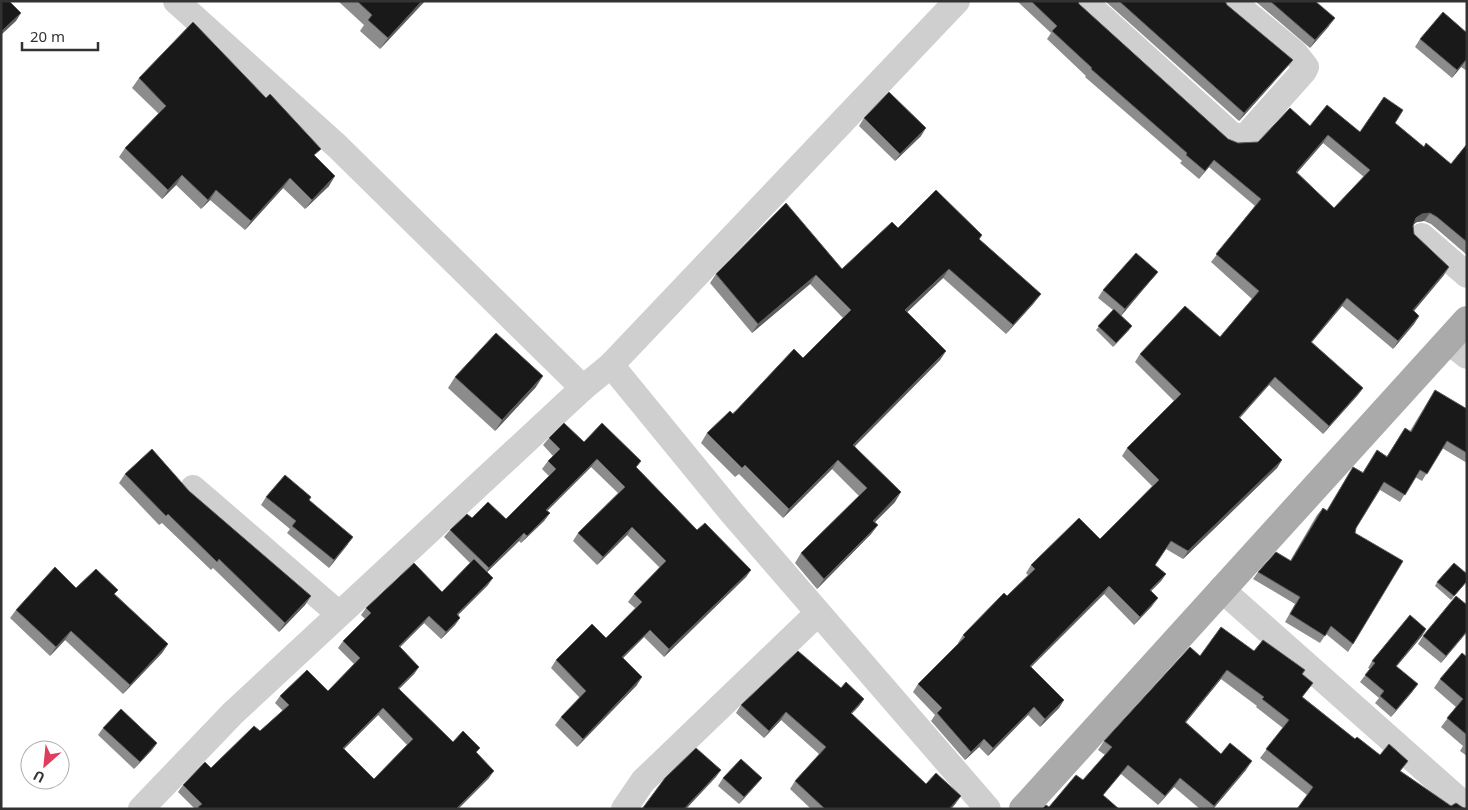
<svg xmlns="http://www.w3.org/2000/svg" width="1468" height="810" viewBox="0 0 1468 810" font-family="'Noto Sans',sans-serif">
<style>
.lines{fill:none;stroke-linecap:round;stroke-linejoin:round}
.minor{stroke:#cfcfcf;stroke-width:26}
.major{stroke:#aaa;stroke-width:28}
.wall{fill:#8c8c8c;fill-rule:evenodd}
.shaded-wall{fill:#5e5e5e}
.building{fill:#191919;stroke:#5e5e5e;fill-rule:evenodd}
</style>
<rect width="100%" height="100%" fill="#fff"/>
<g class="lines">
<!-- minor -->
<g class="minor">
<path d="M176 1 337 146 583 388"/>
<path d="M1084 1 1233 136H1246L1304 71 1306 67 1295 53 1232 1"/>
<path d="M1422 236 1467 275"/>
<path d="M1448 341 1467 356"/>
<path d="M611 365 957 1"/>
<path d="M193 488 339 614"/>
<path d="M1221 589 1467 807"/>
<path d="M141 809 233 713 583 388 611 365 732 513 988 809"/>
<path d="M624 809 643 781 818 613"/>
</g>
<!-- major -->
<path class="major" d="M1023 809 1467 320"/>
</g>
<!-- wall -->
<g class="wall">
<path d="M338 1H425L380 49 360 31 364 25Z"/>
<path d="M1017 1H1078L1079 4 1228 139 1238 143 1258 142 1310 126 1360 132 1395 123 1424 147 1451 164 1467 144V255L1431 224 1424 221 1417 222 1414 224 1413 226 1414 234 1444 275 1414 311 1419 316 1414 324 1393 349 1342 306 1312 342 1363 388 1357 396 1323 434 1269 385 1240 418 1282 460 1277 468 1183 559 1166 549 1155 565 1166 574 1161 581 1151 591 1152 606 1134 625 1104 594 1031 667 1064 700 1059 708 1040 727 1028 715 988 756 979 747 965 760 931 721 935 715 913 692 918 684 959 644 958 643 963 635 1007 596 1028 575 1026 573 1031 565 1100 539 1152 486 1122 456 1127 448 1174 401 1135 362 1140 354 1220 337 1252 299 1211 262 1255 206 1209 167 1199 179 1180 163 1182 161 1085 77 1086 76 1047 39 1051 33ZM1323 143 1364 177 1334 208 1297 172Z"/>
<path d="M1105 1H1225L1227 5 1293 60 1287 67 1239 121Z"/>
<path d="M1255 1H1315L1329 26 1310 48Z"/>
<path d="M1467 33V71L1461 67 1452 78 1415 47 1420 39Z"/>
<path d="M139 78 315 157 329 186 305 209 283 188 245 230 210 200 201 209 176 185 162 199 119 157 125 148 159 114 132 88Z"/>
<path d="M864 118 921 136 895 161 859 126Z"/>
<path d="M898 228 1034 303 1006 334 943 278 907 312 946 351 940 360 855 446 895 502 875 522 878 525 871 534 817 589 795 563 801 553 859 496 832 469 783 518 739 474 735 477 701 443 707 433 803 358 843 318 810 284 752 333 710 283 716 274 842 269Z"/>
<path d="M1158 272 1152 279 1121 316 1129 330 1113 347 1096 330 1113 310 1098 298 1103 290Z"/>
<path d="M455 377 536 387 495 431 448 388Z"/>
<path d="M1435 390 1467 409V463L1442 448 1422 481 1415 477 1400 502 1380 490 1356 528 1355 533 1353 644 1348 652 1326 634 1320 643 1285 622 1295 604 1253 579 1258 572 1290 561 1317 515 1323 508 1327 510 1353 467 1363 472 1377 450 1387 456 1405 428 1410 431Z"/>
<path d="M549 438 584 442 637 468 697 530 751 570 746 577 664 657 644 637 623 658 637 685 577 747 555 725 561 717 580 698 551 668 556 660 606 638 635 608 628 602 634 594 660 568 627 535 597 565 573 541 578 533 618 493 591 467 547 511 550 513 544 521 521 543 519 541 487 572 488 585 458 615 460 618 455 625 441 639 424 623 400 647 419 667 414 674 399 689 453 742 480 748 476 753 489 778 458 809H195L178 792 183 785 211 768 260 731 283 711 275 703 280 696 328 691 354 664 338 648 343 641 365 619 361 615 366 608 442 592 470 563 444 537 450 530 472 518 506 519 549 476 542 469 548 461 553 456 543 445ZM378 715 407 745 374 779 344 749Z"/>
<path d="M125 474 189 491 311 596 305 605 279 632 213 568 211 570 162 523 159 525 119 483Z"/>
<path d="M266 497 309 500 348 544 329 568 287 533 290 529 261 505Z"/>
<path d="M1467 574V581L1451 600 1435 586 1437 582Z"/>
<path d="M76 588 115 594 168 644 162 653 123 694 65 640 50 656 10 618 16 610Z"/>
<path d="M1467 605V632L1441 663 1418 644 1423 636Z"/>
<path d="M1422 636 1396 667 1413 691 1391 717 1375 703 1379 698 1360 682 1370 669 1368 668 1372 661Z"/>
<path d="M1254 651 1302 674 1303 697 1355 739 1451 806 1465 809 1307 795 1260 758 1283 728 1256 707 1257 706 1221 679 1186 722 1221 754 1246 770 1213 809H1200L1174 787 1158 805 1121 774 1049 807 1083 780 1105 755 1098 750 1104 741 1200 656Z"/>
<path d="M1467 657V756L1460 751 1463 746 1441 727 1456 707 1434 688 1440 679Z"/>
<path d="M841 688 864 699 859 706 851 714 926 784 956 803 951 809H811L790 789 795 781 819 754 781 720 764 738 736 713 741 705Z"/>
<path d="M103 728 157 743 152 750 134 769 98 735Z"/>
<path d="M723 778H762L756 785 739 804 718 786Z"/>
</g>
<!-- shaded-wall -->
<g class="shaded-wall">
<path d="M422 1H425L380 49 388 38Z"/>
<path d="M21 13 16 21 1 35V32Z"/>
<path d="M1335 18 1329 26 1310 48 1315 40Z"/>
<path d="M1467 59 1461 67 1452 78 1457 70Z"/>
<path d="M1293 60 1287 67 1239 121 1244 113Z"/>
<path d="M926 128 921 136 895 161 900 154Z"/>
<path d="M1328 135 1323 143 1291 180 1296 172Z"/>
<path d="M1214 160 1209 167 1199 179 1205 171Z"/>
<path d="M182 175 176 185 162 199 168 190Z"/>
<path d="M335 176 329 186 305 209 312 200Z"/>
<path d="M290 178 283 188 245 230 251 221Z"/>
<path d="M216 190 210 200 201 209 208 200Z"/>
<path d="M1430 213 1424 221 1417 222 1411 226 1416 218 1422 214Z"/>
<path d="M1449 267 1444 275 1408 318 1413 310Z"/>
<path d="M949 269 943 278 899 320 905 310Z"/>
<path d="M1158 272 1152 279 1120 317 1125 309Z"/>
<path d="M816 275 810 284 752 333 758 324Z"/>
<path d="M1041 294 1034 303 1006 334 1013 325Z"/>
<path d="M1347 298 1342 306 1305 350 1311 342Z"/>
<path d="M1419 316 1414 324 1393 349 1398 341Z"/>
<path d="M1132 326 1129 330 1113 347 1116 343Z"/>
<path d="M946 351 940 360 847 454 853 445Z"/>
<path d="M543 376 536 387 495 431 502 420Z"/>
<path d="M1275 377 1269 385 1233 425 1239 417Z"/>
<path d="M1363 388 1357 396 1323 434 1329 426Z"/>
<path d="M597 459 591 467 541 517 546 510Z"/>
<path d="M838 460 832 469 783 518 789 509Z"/>
<path d="M1282 460 1277 468 1183 559 1188 551Z"/>
<path d="M901 492 895 502 867 530 873 521Z"/>
<path d="M550 513 544 521 521 543 527 536Z"/>
<path d="M878 525 871 534 817 589 824 579Z"/>
<path d="M632 527 627 535 597 565 603 557Z"/>
<path d="M524 533 519 541 483 576 489 568Z"/>
<path d="M353 537 348 544 329 568 334 560Z"/>
<path d="M751 570 746 577 664 657 669 649Z"/>
<path d="M1166 574 1161 581 1144 598 1150 590Z"/>
<path d="M493 578 488 585 452 621 457 614Z"/>
<path d="M1109 586 1104 594 1024 674 1030 666Z"/>
<path d="M311 596 305 605 279 632 285 623Z"/>
<path d="M1158 598 1152 606 1134 625 1140 617Z"/>
<path d="M429 616 424 623 394 653 399 646Z"/>
<path d="M460 618 455 625 441 639 446 632Z"/>
<path d="M1426 629 1422 636 1391 673 1396 666Z"/>
<path d="M650 630 644 637 616 665 622 657Z"/>
<path d="M71 631 65 640 50 656 56 647Z"/>
<path d="M1467 631V632L1441 663 1446 656Z"/>
<path d="M168 644 162 653 123 694 130 685Z"/>
<path d="M419 667 414 674 393 695 398 688Z"/>
<path d="M1227 670 1221 679 1179 731 1185 722Z"/>
<path d="M642 677 637 685 577 747 583 739Z"/>
<path d="M1418 684 1413 691 1391 717 1396 710Z"/>
<path d="M864 699 859 706 845 721 851 713Z"/>
<path d="M1064 700 1059 708 1040 727 1045 719Z"/>
<path d="M1034 707 1028 715 988 756 993 748Z"/>
<path d="M383 708 378 715 338 755 343 748Z"/>
<path d="M786 712 781 720 764 738 769 731Z"/>
<path d="M984 739 979 747 965 760 971 752Z"/>
<path d="M157 743 152 750 134 769 140 762Z"/>
<path d="M1252 761 1246 770 1213 809H1212Z"/>
<path d="M721 770 716 777 686 809H684Z"/>
<path d="M494 771 489 778 458 809H456Z"/>
<path d="M762 778 756 785 739 804 744 797Z"/>
<path d="M1180 778 1174 787 1158 805 1165 796Z"/>
<path d="M961 796 956 803 951 809H949Z"/>
</g>
<!-- building -->
<g class="building">
<path d="M1 1H9L21 13 1 32Z"/>
<path d="M357 1H422L388 38 368 20 372 15Z"/>
<path d="M1031 1H1078L1079 4 1228 139 1238 143 1258 142 1290 108 1310 126 1327 105 1360 132 1384 97 1403 110 1395 123 1424 147 1426 143 1451 164 1467 144V242L1437 217 1430 213 1422 214 1416 218 1413 226 1414 234 1449 267 1413 310 1419 316 1398 341 1347 298 1311 342 1363 388 1329 426 1275 377 1239 417 1282 460 1188 551 1171 541 1155 565 1166 574 1150 590 1158 598 1140 617 1109 586 1030 666 1064 700 1045 719 1034 707 993 748 984 739 971 752 937 713 942 708 918 684 965 637 963 635 1004 593 1007 596 1035 569 1031 565 1079 518 1100 539 1159 480 1127 448 1181 394 1140 354 1185 306 1220 337 1259 291 1216 254 1261 199 1214 160 1205 171 1186 155 1187 153 1091 69 1092 68 1052 31 1057 26ZM1328 135 1370 170 1334 208 1296 172Z"/>
<path d="M1119 1H1225L1227 5 1293 60 1244 113Z"/>
<path d="M1270 1H1315L1335 18 1315 40Z"/>
<path d="M1443 12 1467 33V59L1457 70 1420 39Z"/>
<path d="M193 22 266 98 270 94 321 149 314 155 335 176 312 200 290 178 251 221 216 190 208 200 182 175 168 190 125 148 166 106 139 78Z"/>
<path d="M889 92 926 128 900 154 864 118Z"/>
<path d="M936 190 982 235 979 239 1041 294 1013 325 949 269 905 310 946 351 853 445 901 492 873 521 878 525 824 579 801 553 867 488 838 460 789 509 745 465 742 468 707 433 730 411 733 414 794 349 803 358 851 310 816 275 758 324 716 274 786 203 842 269 892 222 898 228Z"/>
<path d="M1136 253 1158 272 1125 309 1103 290Z"/>
<path d="M1114 309 1132 326 1116 343 1098 326Z"/>
<path d="M496 333 543 376 502 420 455 377Z"/>
<path d="M1435 390 1467 409V453L1447 441 1427 474 1420 470 1405 495 1384 482 1356 528 1355 533 1403 561 1353 644 1331 626 1325 636 1290 614 1300 597 1258 572 1276 552 1291 561 1323 508 1327 511 1353 467 1363 473 1377 450 1387 457 1405 428 1411 432Z"/>
<path d="M564 423 584 442 602 423 641 461 636 467 697 530 705 523 751 570 669 649 650 630 622 657 642 677 583 739 561 717 586 691 556 660 592 624 606 638 642 602 634 594 666 561 632 527 603 557 578 533 625 487 597 459 546 510 550 513 527 536 524 533 489 568 450 530 467 514 472 518 488 502 506 519 556 469 548 461 560 449 549 438Z"/>
<path d="M152 449 189 491 311 596 285 623 219 559 217 562 168 514 166 516 125 474Z"/>
<path d="M285 475 311 497 309 500 353 537 334 560 292 526 296 521 266 497Z"/>
<path d="M474 559 493 578 457 614 460 618 446 632 429 616 399 646 419 667 398 688 453 742 463 731 480 748 476 752 494 771 456 809H200L198 807 202 804 183 785 205 762 211 768 254 726 260 731 289 705 280 696 307 670 328 691 360 658 343 641 371 613 366 608 414 563 442 592ZM383 708 413 739 374 779 343 748Z"/>
<path d="M1454 563 1467 574V581L1454 596 1437 582Z"/>
<path d="M55 567 76 588 96 569 118 590 114 594 168 644 130 685 71 631 56 647 16 610Z"/>
<path d="M1456 596 1467 605V631L1446 656 1423 636Z"/>
<path d="M1410 615 1426 629 1396 666 1418 684 1396 710 1380 696 1384 691 1365 675 1375 663 1372 661Z"/>
<path d="M1221 627 1254 651 1263 640 1305 670 1302 674 1313 683 1302 697 1355 739 1357 737 1380 755 1389 744 1408 761 1400 771 1451 806 1456 803 1465 809H1297L1313 787 1266 749 1289 720 1262 699 1264 697 1227 670 1185 722 1221 754 1230 743 1252 761 1214 806 1180 778 1165 796 1128 765 1103 795 1119 809H1042L1046 805 1049 807 1076 775 1083 780 1112 747 1104 741 1190 647 1200 656Z"/>
<path d="M798 651 841 688 846 682 864 699 851 713 926 784 936 773 961 796 949 809H823L824 808 795 781 826 747 786 712 769 731 741 705Z"/>
<path d="M1462 653 1467 657V735L1447 718 1463 699 1440 679Z"/>
<path d="M121 709 157 743 140 762 103 728Z"/>
<path d="M696 748 721 770 684 809H642L665 778Z"/>
<path d="M741 759 762 778 744 797 723 778Z"/>
</g>
<!-- border -->
<rect width="1468" height="810" fill="none" stroke="#323232" stroke-width="5"/>
<!-- north arrow -->
<g transform="translate(45 765) rotate(207)"><circle r="24" fill="#ffffff" stroke="#adadad"/>
<path d="M0-4L9 19L0 12L-9 19Z" fill="#e03c5b"/>
<text y="-8" font-size="14" font-weight="bold" text-anchor="middle" fill="#323232">U</text>
</g>
<!-- scale -->
<path d="M22 42v8h76v-8" fill="none" stroke="#323232" stroke-width="2.5"/>
<text x="30" y="42" font-size="15" fill="#323232" stroke="#ffffff" stroke-width="4" paint-order="stroke">20 m</text>
</svg>
